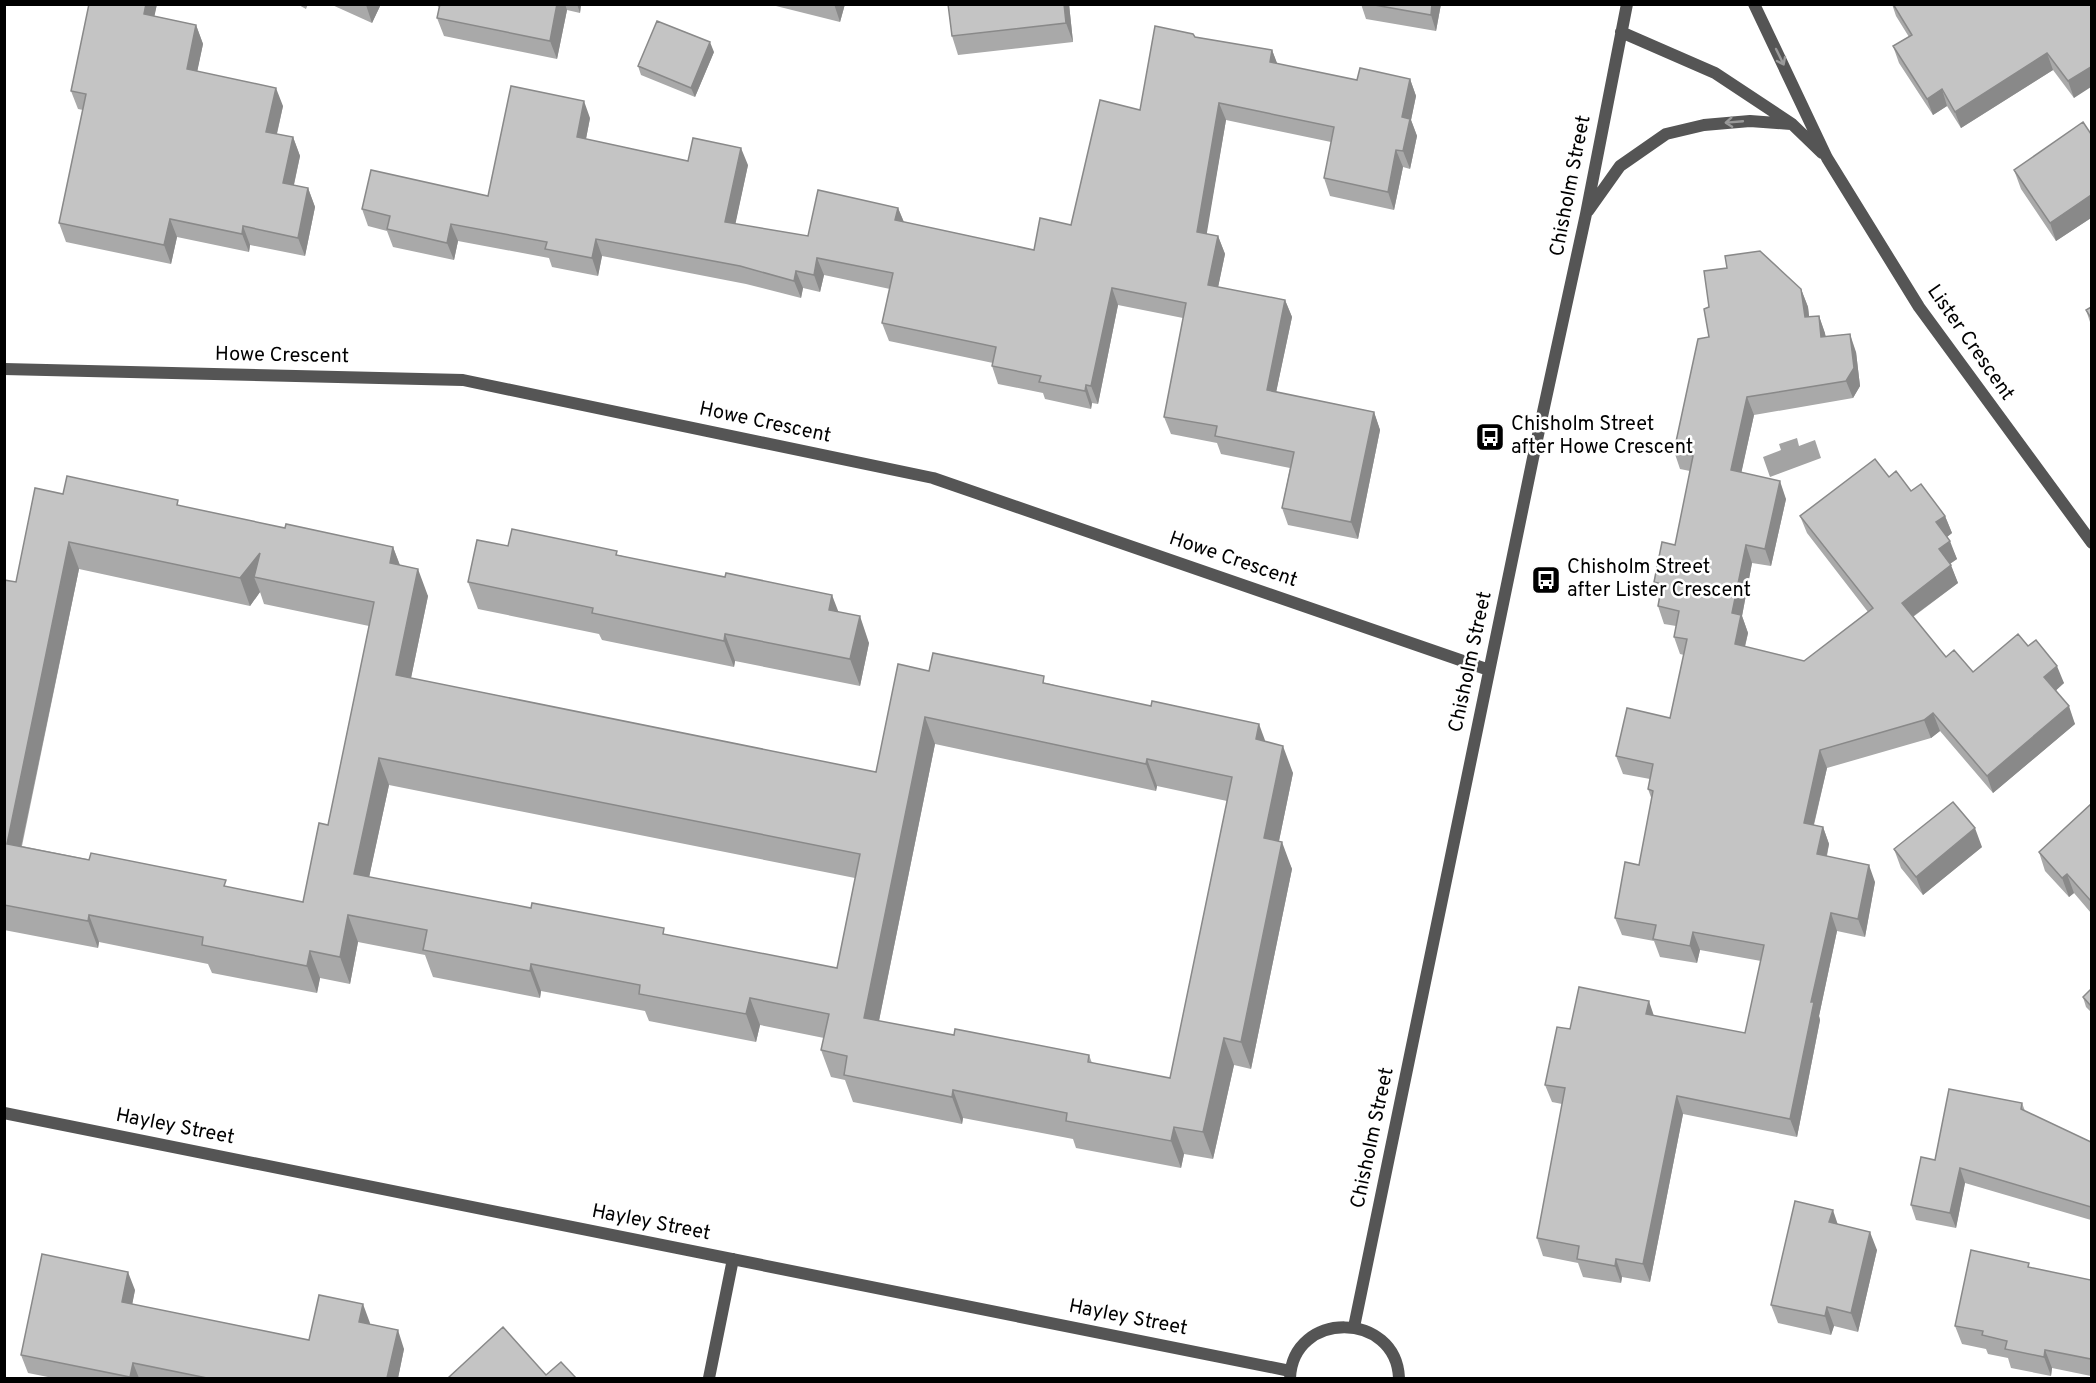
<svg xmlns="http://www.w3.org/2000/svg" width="2096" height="1383" font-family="Overpass,sans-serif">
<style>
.water{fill:#a3a3a3}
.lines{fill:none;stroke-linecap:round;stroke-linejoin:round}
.street{stroke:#555;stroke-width:12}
.wall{fill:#a9a9a9;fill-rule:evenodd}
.shaded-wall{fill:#898989}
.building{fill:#c4c4c4;stroke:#898989;stroke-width:1.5;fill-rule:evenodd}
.oneway{stroke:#999}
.labels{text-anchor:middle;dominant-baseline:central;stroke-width:5;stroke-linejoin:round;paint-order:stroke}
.street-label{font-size:20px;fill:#000;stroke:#fff}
.poi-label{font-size:20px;fill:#000;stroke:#fff;text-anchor:start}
</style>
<rect width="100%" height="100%" fill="#fff"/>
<path class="water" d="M 1797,438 L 1799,446 L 1815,440 L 1821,458 L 1770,477 L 1763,457 L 1781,450 L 1779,444 Z"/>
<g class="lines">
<path class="street" d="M 1754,4 L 1827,158 L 1919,307 L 2092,543
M 1621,32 L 1715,73 L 1792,124 L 1822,153
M 1588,211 L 1620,166 L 1666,134 L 1704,125 L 1750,121 L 1791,124
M 4,369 L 463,380 L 933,478 L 1489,670
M 4,1113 L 1290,1371
M 1354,1327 L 1533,458 L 1586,214 L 1627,4
M 709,1378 L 733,1259
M 1290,1378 C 1293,1310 1396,1311 1399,1378"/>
</g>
<path class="wall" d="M 89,4 L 157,4 L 154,16 L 196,25 L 203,44 L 197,71 L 283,106 L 277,134 L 293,137 L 300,156 L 294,185 L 308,188 L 315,207 L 305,256 L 250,245 L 249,252 L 177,237 L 171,264 L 66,242 L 59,223 L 83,110 L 78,109 L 71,91 Z
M 297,4 L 308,4 L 306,9 Z
M 330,4 L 381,4 L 372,23 Z
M 434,4 L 581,4 L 580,13 L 567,10 L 557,59 L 444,36 L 437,18 L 439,7 Z
M 768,4 L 845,4 L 840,22 Z
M 1069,4 L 1073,42 L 958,55 L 952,36 Z
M 1361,4 L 1441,4 L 1436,31 L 1366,19 Z
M 1892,4 L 2091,4 L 2074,98 L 2053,70 L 1961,128 L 1947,106 L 1933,115 L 1899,63 L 1893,46 L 1909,37 L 1896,16 Z
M 1195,37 L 1272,50 L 1277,64 L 1357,80 L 1410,79 L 1416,96 L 1411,120 L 1417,136 L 1410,169 L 1403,167 L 1394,210 L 1330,196 L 1324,178 L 1331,142 L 1226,120 L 1206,234 L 1218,236 L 1225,254 L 1218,287 L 1285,300 L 1292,317 L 1276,392 L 1374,412 L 1380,430 L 1358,539 L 1288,525 L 1282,508 L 1290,468 L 1221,454 L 1217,443 L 1171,434 L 1164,417 L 1183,318 L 1118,305 L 1098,404 L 1092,403 L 1091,409 L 1045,399 L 1043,393 L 998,384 L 992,366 L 993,363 L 889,341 L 882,323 L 890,289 L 824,275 L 820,292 L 803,288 L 801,298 L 746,284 L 602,256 L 598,276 L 552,267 L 549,258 L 458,241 L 454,260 L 393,247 L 387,231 L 368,226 L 362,209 L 488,196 L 590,118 L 586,139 L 688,161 L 748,165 L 735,224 L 808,236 L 898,208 L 904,222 L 1034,250 L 1071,225 L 1140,110 Z
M 714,52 L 695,97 L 641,75 L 638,66 Z
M 2091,134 L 2091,218 L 2056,241 L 2021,189 L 2014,170 Z
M 1801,289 L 1808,307 L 1809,316 L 1819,316 L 1826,337 L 1856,352 L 1860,386 L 1853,398 L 1754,415 L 1741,473 L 1786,499 L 1771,566 L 1752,563 L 1742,616 L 1748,633 L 1745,647 L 1804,661 L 1868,612 L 1807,533 L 1800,516 L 1889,477 L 1911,491 L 1945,516 L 1952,533 L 1947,537 L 1957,559 L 1950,564 L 1958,583 L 1913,617 L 1946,657 L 1973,672 L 2028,646 L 2064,683 L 2056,690 L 2075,724 L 1993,793 L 1940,731 L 1931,738 L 1827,768 L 1814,825 L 1823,827 L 1829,844 L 1827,856 L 1875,882 L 1865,937 L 1837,931 L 1819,1016 L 1820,1020 L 1797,1137 L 1683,1114 L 1650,1282 L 1622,1277 L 1621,1283 L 1583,1277 L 1578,1263 L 1543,1256 L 1537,1238 L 1562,1104 L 1552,1102 L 1545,1085 L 1570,1029 L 1654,1016 L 1745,1033 L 1761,961 L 1700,950 L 1697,963 L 1660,957 L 1654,941 L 1622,935 L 1615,918 L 1639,865 L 1652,800 L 1648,789 L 1650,779 L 1623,774 L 1616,756 L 1670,718 L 1684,655 L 1680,654 L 1674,637 L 1676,626 L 1664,624 L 1658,606 L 1660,597 L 1654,582 L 1675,545 L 1690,471 L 1680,469 L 1674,451 L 1709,337 Z
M 2091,307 L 2091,325 L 2086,310 Z
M 63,494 L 181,506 L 285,528 L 393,547 L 400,565 L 428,596 L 411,678 L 876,772 L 929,671 L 1047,683 L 1266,742 L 1293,773 L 1279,841 L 1292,869 L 1251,1069 L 1234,1065 L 1213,1159 L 1184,1154 L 1181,1168 L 1076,1148 L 1073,1139 L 963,1118 L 962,1124 L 853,1102 L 845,1080 L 831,1077 L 821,1050 L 824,1038 L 760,1025 L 756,1042 L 649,1021 L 645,1011 L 541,991 L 540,998 L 433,977 L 425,955 L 358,942 L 350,984 L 320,978 L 317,993 L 212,973 L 208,964 L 99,942 L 98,948 L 4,930 L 4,580 L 16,582 ZM 79,569 L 250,606 L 260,592 L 264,604 L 369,626 L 328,825 L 303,902 L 22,846 ZM 935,744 L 1156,791 L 1157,786 L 1227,801 L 1170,1078 L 1092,1063 L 1089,1055 L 954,1035 L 879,1021 ZM 389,785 L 855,878 L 837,968 L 369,877 Z
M 508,546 L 619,555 L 838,612 L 869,643 L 860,686 L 735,661 L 734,667 L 602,640 L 599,634 L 478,609 L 468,582 Z
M 2091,804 L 2091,913 L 2074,893 L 2069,897 L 2045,871 L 2039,852 Z
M 1982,847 L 1923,895 L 1901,868 L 1894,849 Z
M 2091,989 L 2091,1012 L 2086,1007 L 2083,997 Z
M 2022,1103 L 2025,1111 L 2091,1142 L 2091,1220 L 1965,1183 L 1956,1228 L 1916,1220 L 1911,1205 L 1935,1160 Z
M 1838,1224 L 1877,1250 L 1858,1332 L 1834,1326 L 1831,1335 L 1778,1323 L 1771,1305 Z
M 2031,1268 L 2091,1280 L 2091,1376 L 2052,1368 L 2051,1376 L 2011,1368 L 2008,1358 L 1988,1354 L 1986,1349 L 1962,1344 L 1955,1326 Z
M 135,1290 L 132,1304 L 309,1340 L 370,1323 L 370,1324 L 404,1349 L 398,1378 L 53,1378 L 28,1373 L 21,1355 Z"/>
<path class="shaded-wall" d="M 146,4 L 157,4 L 151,33 L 144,14 Z
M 366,4 L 381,4 L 372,23 L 366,5 Z
M 557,4 L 565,4 L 567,10 L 557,59 L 550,41 Z
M 577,4 L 581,4 L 580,13 Z
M 834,4 L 845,4 L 840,22 Z
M 1064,4 L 1069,4 L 1073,42 L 1066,23 Z
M 1432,4 L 1441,4 L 1436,31 L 1431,15 Z
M 196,25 L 203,44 L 194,87 L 187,69 Z
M 710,42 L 714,52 L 695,97 L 691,88 Z
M 1272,50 L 1279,68 L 1270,62 Z
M 2047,53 L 2053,70 L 1961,128 L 1955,112 Z
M 2091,67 L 2091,87 L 2074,98 L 2068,81 Z
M 1410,79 L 1416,96 L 1411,120 L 1417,136 L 1410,169 L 1403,151 L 1402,117 Z
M 276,88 L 283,106 L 273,150 L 266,132 Z
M 1942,89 L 1947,106 L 1933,115 L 1927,99 Z
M 584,101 L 590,118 L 583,154 L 577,137 Z
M 1219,103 L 1226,120 L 1204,250 L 1197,232 Z
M 293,137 L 300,156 L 290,202 L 283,183 Z
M 741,148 L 748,165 L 732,240 L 725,222 Z
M 1396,150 L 1403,167 L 1394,210 L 1388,192 Z
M 308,188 L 315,207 L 305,256 L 298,238 Z
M 2091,195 L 2091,218 L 2056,241 L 2050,223 Z
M 898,208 L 905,225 L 895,220 Z
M 170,219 L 177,237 L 171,264 L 164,245 Z
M 451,224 L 458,241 L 454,260 L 447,243 Z
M 243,226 L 250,245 L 249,252 L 242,234 Z
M 1218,236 L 1225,254 L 1215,302 L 1208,285 Z
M 596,239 L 602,256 L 598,276 L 592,258 Z
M 817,258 L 824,275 L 820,292 L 814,275 Z
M 796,271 L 803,288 L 801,298 L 794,281 Z
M 1112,288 L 1118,305 L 1098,404 L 1091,386 Z
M 1801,289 L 1808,307 L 1811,334 L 1805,317 Z
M 1285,300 L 1292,317 L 1273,407 L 1267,390 Z
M 1819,316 L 1825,333 L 1828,355 L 1821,337 Z
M 1850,334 L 1856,352 L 1860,386 L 1853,398 L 1846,381 Z
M 1086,385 L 1092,403 L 1091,409 L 1085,391 Z
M 1747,397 L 1754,415 L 1738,488 L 1731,470 Z
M 1374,412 L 1380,430 L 1358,539 L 1351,522 Z
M 1780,481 L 1786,499 L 1771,566 L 1765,549 Z
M 1945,516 L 1952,533 L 1943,540 L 1936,522 Z
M 1950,541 L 1957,559 L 1945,567 L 1939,549 Z
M 69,542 L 79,569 L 16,871 L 7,844 Z
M 1746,545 L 1752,563 L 1742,616 L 1748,633 L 1741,662 L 1735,644 L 1732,613 Z
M 393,547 L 403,574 L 390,563 Z
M 260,553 L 254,577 L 260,592 L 250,606 L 240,578 Z
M 1951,565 L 1958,583 L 1908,620 L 1902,603 Z
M 418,569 L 428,596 L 406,702 L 396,675 Z
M 832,595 L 842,621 L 829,610 Z
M 860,616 L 869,643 L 860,686 L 850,659 Z
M 725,634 L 735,661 L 734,667 L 724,641 Z
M 2057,666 L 2064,683 L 2051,695 L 2044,677 Z
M 2069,706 L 2075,724 L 1993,793 L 1987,776 Z
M 1933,713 L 1940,731 L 1931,738 L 1924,720 Z
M 925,717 L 935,744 L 874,1045 L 864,1018 Z
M 1259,724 L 1269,751 L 1256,739 Z
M 1283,746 L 1293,773 L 1274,865 L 1264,838 Z
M 1820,750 L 1827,768 L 1810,840 L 1804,823 Z
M 379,758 L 389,785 L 364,901 L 354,874 Z
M 1147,759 L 1157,786 L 1156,791 L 1146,764 Z
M 1823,827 L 1829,844 L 1823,872 L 1817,854 Z
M 1975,828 L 1982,847 L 1923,895 L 1916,877 Z
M 1282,842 L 1292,869 L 1251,1069 L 1241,1042 Z
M 1869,865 L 1875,882 L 1865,937 L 1858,919 Z
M 2067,874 L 2074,893 L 2069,897 L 2062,878 Z
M 1831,913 L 1837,931 L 1819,1016 L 1820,1020 L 1797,1137 L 1790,1119 L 1811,1002 Z
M 89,915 L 99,942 L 98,948 L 88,921 Z
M 348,915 L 358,942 L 350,984 L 340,957 Z
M 1693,932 L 1700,950 L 1697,963 L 1690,946 Z
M 310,951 L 320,978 L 317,993 L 307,966 Z
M 531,964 L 541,991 L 540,998 L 530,971 Z
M 750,998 L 760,1025 L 756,1042 L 746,1014 Z
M 1649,1001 L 1655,1019 L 1646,1014 Z
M 1224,1038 L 1234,1065 L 1213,1159 L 1203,1132 Z
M 953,1090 L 963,1118 L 962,1124 L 952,1097 Z
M 1677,1096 L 1683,1114 L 1650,1282 L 1643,1264 Z
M 1174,1127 L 1184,1154 L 1181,1168 L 1171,1141 Z
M 1960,1168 L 1965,1183 L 1956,1228 L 1950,1213 Z
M 1833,1210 L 1839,1228 L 1829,1222 Z
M 1870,1232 L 1877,1250 L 1858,1332 L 1851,1313 Z
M 1616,1259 L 1622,1277 L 1621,1283 L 1615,1266 Z
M 128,1272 L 135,1290 L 129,1321 L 122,1302 Z
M 363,1304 L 370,1323 L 366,1341 L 359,1322 Z
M 1827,1307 L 1834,1326 L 1831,1335 L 1825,1316 Z
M 398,1330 L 404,1349 L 398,1378 L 387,1378 Z
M 2045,1350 L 2052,1368 L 2051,1376 L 2044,1357 Z
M 133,1363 L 139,1378 L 130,1378 L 130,1377 Z"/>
<path class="building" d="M 89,4 L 146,4 L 144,14 L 196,25 L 187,69 L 276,88 L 266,132 L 293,137 L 283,183 L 308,188 L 298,238 L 243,226 L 242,234 L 170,219 L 164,245 L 59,223 L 86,94 L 71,91 Z
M 440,4 L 557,4 L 550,41 L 437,18 Z
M 948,4 L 1064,4 L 1066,23 L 952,36 Z
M 1369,4 L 1432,4 L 1431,15 Z
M 1893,4 L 2091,4 L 2091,67 L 2068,81 L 2047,53 L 1955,112 L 1942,89 L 1927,99 L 1893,46 L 1912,35 Z
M 657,21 L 710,42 L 691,88 L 638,66 Z
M 1155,26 L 1193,34 L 1195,37 L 1272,50 L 1270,62 L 1357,80 L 1360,68 L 1410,79 L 1402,117 L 1410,119 L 1403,151 L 1396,150 L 1388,192 L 1324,178 L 1334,127 L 1219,103 L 1197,232 L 1218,236 L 1208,285 L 1285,300 L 1267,390 L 1374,412 L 1351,522 L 1282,508 L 1294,452 L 1215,436 L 1217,426 L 1164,417 L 1186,303 L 1112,288 L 1091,386 L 1086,385 L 1085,391 L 1039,382 L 1041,376 L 992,366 L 996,347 L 882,323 L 893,273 L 817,258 L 814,275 L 796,271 L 794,281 L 740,266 L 596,239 L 592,258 L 545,249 L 547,242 L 451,224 L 447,243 L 387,229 L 390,216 L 362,209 L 371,170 L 488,196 L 511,86 L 584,101 L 577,137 L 688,161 L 693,138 L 741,148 L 725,222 L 808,236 L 818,190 L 898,208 L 895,220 L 1034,250 L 1040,218 L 1071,225 L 1100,100 L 1140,110 Z
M 2083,122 L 2091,134 L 2091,195 L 2050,223 L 2014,170 Z
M 1760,251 L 1801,289 L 1805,317 L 1819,316 L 1821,337 L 1850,334 L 1854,368 L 1846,381 L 1747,397 L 1731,470 L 1780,481 L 1765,549 L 1746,545 L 1732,613 L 1741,615 L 1735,644 L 1804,661 L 1873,608 L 1800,516 L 1875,459 L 1889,477 L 1896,471 L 1911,491 L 1921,484 L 1945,516 L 1936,522 L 1950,541 L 1939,549 L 1951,565 L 1902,603 L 1946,657 L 1954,650 L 1973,672 L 2018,634 L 2028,646 L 2036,640 L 2057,666 L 2044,677 L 2069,706 L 1987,776 L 1933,713 L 1924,720 L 1820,750 L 1804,823 L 1823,827 L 1817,854 L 1869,865 L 1858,919 L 1831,913 L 1811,1002 L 1814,1002 L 1790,1119 L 1677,1096 L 1643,1264 L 1616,1259 L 1615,1266 L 1577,1259 L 1579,1246 L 1537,1238 L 1565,1088 L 1545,1085 L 1557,1027 L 1570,1029 L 1579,987 L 1649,1001 L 1646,1014 L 1745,1033 L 1764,945 L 1693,932 L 1690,946 L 1653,939 L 1656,925 L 1615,918 L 1625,862 L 1639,865 L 1653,791 L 1648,789 L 1653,764 L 1616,756 L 1627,708 L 1670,718 L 1687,639 L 1674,637 L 1679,611 L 1658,606 L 1662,584 L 1654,582 L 1662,542 L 1675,545 L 1693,456 L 1674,451 L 1698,339 L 1709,337 L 1704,309 L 1709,307 L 1704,271 L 1727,268 L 1725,256 Z
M 2091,307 L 2091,318 L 2086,310 Z
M 67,476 L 178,500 L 177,505 L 285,528 L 286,524 L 393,547 L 390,563 L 418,569 L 396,675 L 876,772 L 898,664 L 929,671 L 933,653 L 1044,676 L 1043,683 L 1151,706 L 1152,701 L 1259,724 L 1256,739 L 1283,746 L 1264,838 L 1282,842 L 1241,1042 L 1224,1038 L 1203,1132 L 1174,1127 L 1171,1141 L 1066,1121 L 1067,1113 L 953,1090 L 952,1097 L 844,1075 L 847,1056 L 821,1050 L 829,1014 L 750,998 L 746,1014 L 639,994 L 640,985 L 531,964 L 530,971 L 423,950 L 427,930 L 348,915 L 340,957 L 310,951 L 307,966 L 202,945 L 203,937 L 89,915 L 88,921 L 4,905 L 4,580 L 16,582 L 35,488 L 63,494 ZM 69,542 L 240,578 L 260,553 L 254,577 L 374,602 L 328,825 L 319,823 L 303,902 L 224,886 L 226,880 L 91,853 L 89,860 L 7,844 ZM 925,717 L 1146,764 L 1147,759 L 1232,777 L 1170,1078 L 1088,1062 L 1089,1055 L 955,1029 L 954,1035 L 864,1018 ZM 379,758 L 860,854 L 837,968 L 663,934 L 664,928 L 532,903 L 531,908 L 354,874 Z
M 512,529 L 617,551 L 616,555 L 725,577 L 726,573 L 832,595 L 829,610 L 860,616 L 850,659 L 725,634 L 724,641 L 592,613 L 593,608 L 468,582 L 477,540 L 508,546 Z
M 1953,802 L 1975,828 L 1916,877 L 1894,849 Z
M 2091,804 L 2091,899 L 2090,900 L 2067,874 L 2062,878 L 2039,852 Z
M 2091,989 L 2091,1006 L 2083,997 Z
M 1949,1089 L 2022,1103 L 2021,1109 L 2091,1142 L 2091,1207 L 1960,1168 L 1950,1213 L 1911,1205 L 1921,1157 L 1935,1160 Z
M 1795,1201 L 1833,1210 L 1829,1222 L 1870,1232 L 1851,1313 L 1827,1307 L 1825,1316 L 1771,1305 Z
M 1971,1250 L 2029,1263 L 2028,1267 L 2091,1280 L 2091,1359 L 2045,1350 L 2044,1357 L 2005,1349 L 2007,1341 L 1982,1335 L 1983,1331 L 1955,1326 Z
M 42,1254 L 128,1272 L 122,1302 L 309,1340 L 319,1295 L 363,1304 L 359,1322 L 398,1330 L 387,1378 L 207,1378 L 133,1363 L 130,1377 L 21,1355 Z
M 503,1327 L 546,1375 L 561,1362 L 576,1378 L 448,1378 Z"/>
<defs><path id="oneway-shaft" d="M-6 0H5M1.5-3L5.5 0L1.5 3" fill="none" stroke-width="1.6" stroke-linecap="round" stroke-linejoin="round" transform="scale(1.5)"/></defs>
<g class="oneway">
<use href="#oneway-shaft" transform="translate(1780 57) rotate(64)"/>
<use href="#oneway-shaft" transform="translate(1734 122) rotate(175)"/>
</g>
<defs>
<g id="bus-square" transform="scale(1.5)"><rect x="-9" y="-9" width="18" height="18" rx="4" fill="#000" stroke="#fff"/><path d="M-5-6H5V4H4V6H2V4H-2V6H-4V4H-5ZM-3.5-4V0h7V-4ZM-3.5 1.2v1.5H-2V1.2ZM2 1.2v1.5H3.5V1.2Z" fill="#fff"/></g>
</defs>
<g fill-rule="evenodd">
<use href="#bus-square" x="1490" y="437"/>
<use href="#bus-square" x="1546" y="580"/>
</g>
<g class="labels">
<g class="street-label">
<text transform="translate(1571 186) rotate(-79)">Chisholm Street</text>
<text transform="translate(1970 343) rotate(55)">Lister Crescent</text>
<text transform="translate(282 356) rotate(1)">Howe Crescent</text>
<text transform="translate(765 423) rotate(12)">Howe Crescent</text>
<text transform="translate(1233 560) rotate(19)">Howe Crescent</text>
<text transform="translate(1471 662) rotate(-78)">Chisholm Street</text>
<text transform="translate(175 1127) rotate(11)">Hayley Street</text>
<text transform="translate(1373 1138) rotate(-78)">Chisholm Street</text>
<text transform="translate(651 1223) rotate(11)">Hayley Street</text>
<text transform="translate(1128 1318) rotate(11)">Hayley Street</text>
</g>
<g class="poi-label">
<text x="1511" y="425">Chisholm Street<tspan x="1511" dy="23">after Howe Crescent</tspan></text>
<text x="1567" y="568">Chisholm Street<tspan x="1567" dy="23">after Lister Crescent</tspan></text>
</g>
</g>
<rect width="2096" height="1383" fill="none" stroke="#000000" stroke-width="12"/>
</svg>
